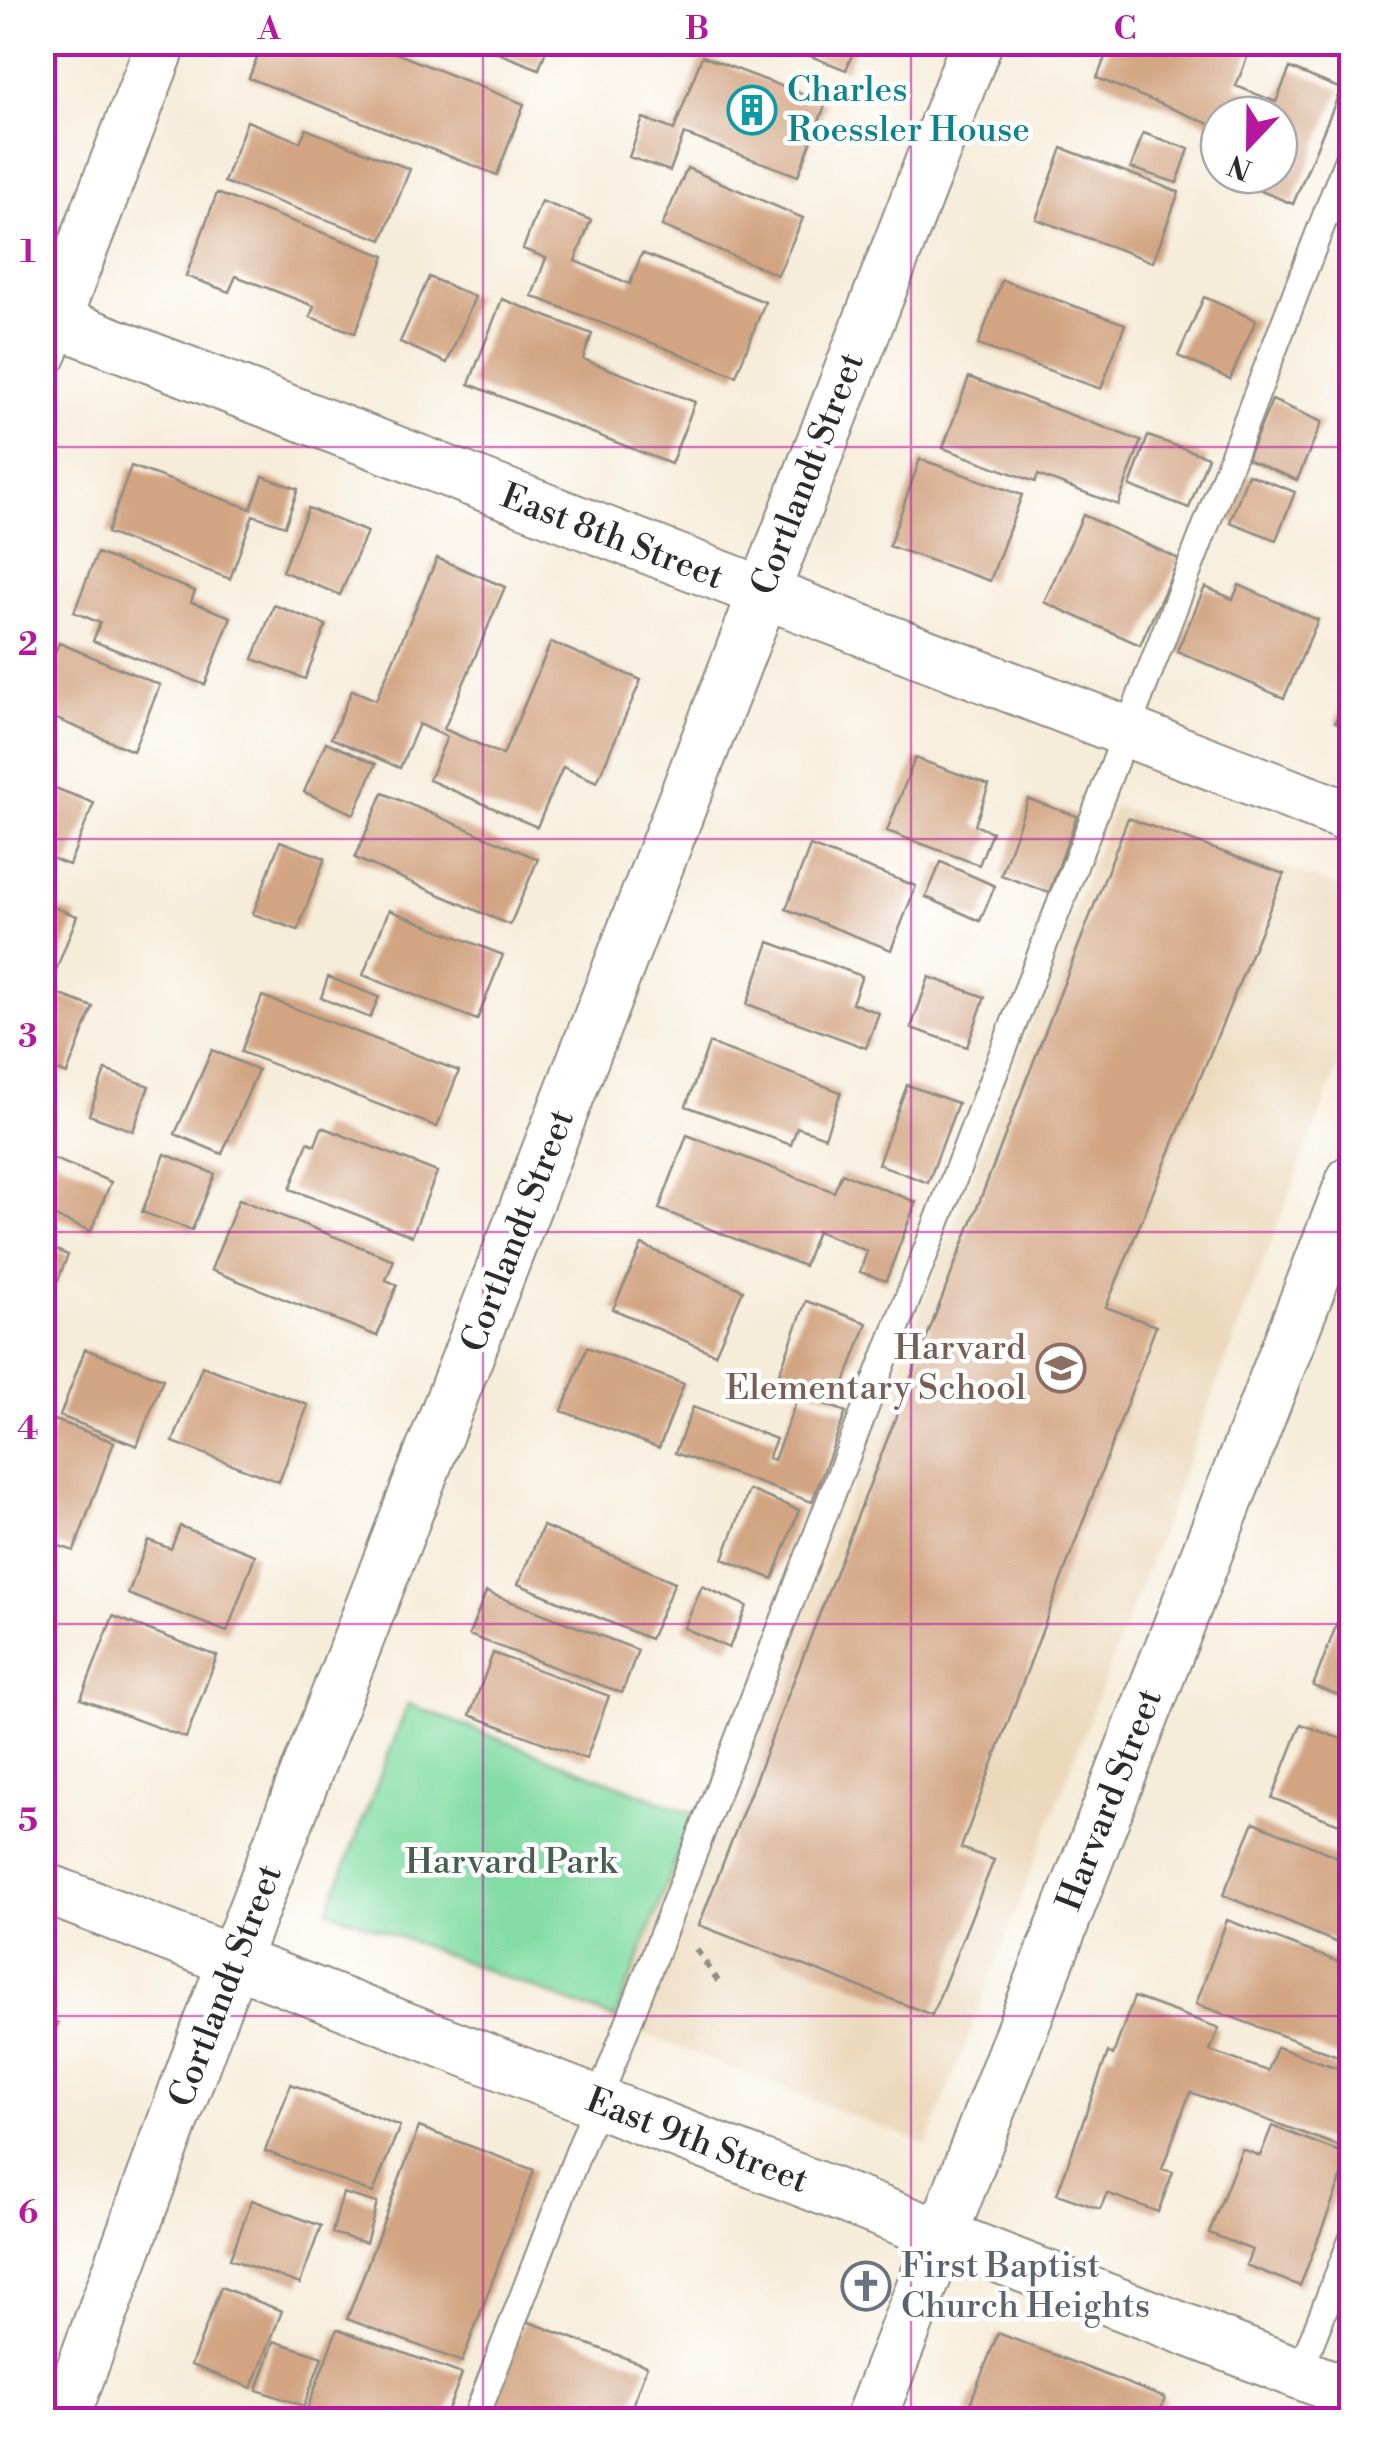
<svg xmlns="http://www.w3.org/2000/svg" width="1394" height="2463" font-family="'Libre Bodoni',serif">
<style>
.built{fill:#ebd8ba}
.green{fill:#82dca3;stroke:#568467;stroke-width:2.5}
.building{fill:#d2a482}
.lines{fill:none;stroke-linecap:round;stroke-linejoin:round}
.lane-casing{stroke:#908c82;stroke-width:29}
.street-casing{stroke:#908c82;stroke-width:54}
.path{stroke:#908c82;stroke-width:6;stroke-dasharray:8 8;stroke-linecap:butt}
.lane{stroke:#fff;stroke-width:25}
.street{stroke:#fff;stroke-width:50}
.grid{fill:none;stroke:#b5179e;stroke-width:2.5;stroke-opacity:0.55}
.labels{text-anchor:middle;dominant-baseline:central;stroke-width:9;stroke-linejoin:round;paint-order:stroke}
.culture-label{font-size:35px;fill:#0d838f;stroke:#fff;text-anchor:start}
.street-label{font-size:35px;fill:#2b2b2b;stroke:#fff}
.education-label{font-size:35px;fill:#785e54;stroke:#fff;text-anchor:end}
.park-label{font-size:35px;fill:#45604f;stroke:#fff}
.worship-label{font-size:35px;fill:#5b616d;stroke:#fff;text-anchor:start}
.neatline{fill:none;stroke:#b5179e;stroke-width:4}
.grid-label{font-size:32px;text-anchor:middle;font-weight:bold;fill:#b5179e}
</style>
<rect width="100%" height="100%" fill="#fff"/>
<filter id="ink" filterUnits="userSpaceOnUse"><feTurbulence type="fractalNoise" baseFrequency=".01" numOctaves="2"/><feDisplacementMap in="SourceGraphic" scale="20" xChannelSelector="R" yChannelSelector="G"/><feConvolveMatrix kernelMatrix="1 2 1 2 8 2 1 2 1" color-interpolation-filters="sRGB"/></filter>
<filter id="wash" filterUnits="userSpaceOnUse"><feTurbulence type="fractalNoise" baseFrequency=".0048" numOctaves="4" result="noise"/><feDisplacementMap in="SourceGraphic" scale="40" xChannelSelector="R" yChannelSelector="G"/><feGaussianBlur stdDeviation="2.25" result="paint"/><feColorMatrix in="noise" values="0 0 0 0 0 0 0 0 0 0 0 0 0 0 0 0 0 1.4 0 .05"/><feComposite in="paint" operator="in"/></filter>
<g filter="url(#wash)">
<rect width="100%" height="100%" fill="#f6ecda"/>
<path class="built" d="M 1114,806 L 1351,892 L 1351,1033 L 927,2145 L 328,1910 L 408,1704 L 724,1823 Z"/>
<path class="green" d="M 408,1704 L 694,1814 L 615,2019 L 328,1910 Z"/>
<g id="blocks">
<path class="building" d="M 263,42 L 368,42 L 524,104 L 497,175 L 249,78 Z
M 470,42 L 549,42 L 539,69 Z
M 774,42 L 857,42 L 846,70 Z
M 1111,42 L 1253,42 L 1236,86 L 1276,102 L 1290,68 L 1341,89 L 1293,204 L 1239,182 L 1242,175 L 1279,175 L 1279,115 L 1219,115 L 1219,128 L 1097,78 Z
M 702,56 L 826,103 L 798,176 L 684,134 L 670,171 L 629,157 L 643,118 L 674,130 Z
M 247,121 L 300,142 L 306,129 L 410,169 L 382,240 L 224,182 Z
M 1143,133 L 1189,149 L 1177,183 L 1131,168 Z
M 1062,148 L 1179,192 L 1153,262 L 1036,219 Z
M 687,168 L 803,218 L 778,275 L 662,226 Z
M 217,193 L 385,256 L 355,333 L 310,317 L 314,306 L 236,276 L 229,292 L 186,276 Z
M 541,201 L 591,220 L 575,261 L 630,284 L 642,253 L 765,302 L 736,376 L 532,296 L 546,258 L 523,249 Z
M 429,277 L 475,297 L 447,363 L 400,342 Z
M 1002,280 L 1125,324 L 1101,389 L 978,345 Z
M 1204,297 L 1256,320 L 1230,379 L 1178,356 Z
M 502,299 L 592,334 L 583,359 L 695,402 L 671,464 L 469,384 Z
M 969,377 L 1141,441 L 1118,505 L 1038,475 L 1035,482 L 943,448 Z
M 1272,400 L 1322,422 L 1297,480 L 1247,459 Z
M 1148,436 L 1208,457 L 1189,508 L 1130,486 Z
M 920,459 L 1022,495 L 990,581 L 889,546 Z
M 131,466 L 251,509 L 263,476 L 298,489 L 285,526 L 253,515 L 230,579 L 107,533 Z
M 1248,474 L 1295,492 L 1276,540 L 1230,522 Z
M 308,508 L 367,532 L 340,595 L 282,571 Z
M 1083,515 L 1179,559 L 1140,645 L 1044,602 Z
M 97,553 L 195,591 L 191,602 L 231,617 L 205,685 L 93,641 L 100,623 L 74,612 Z
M 437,558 L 505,587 L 444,729 L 503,755 L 551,642 L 641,680 L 597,782 L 563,767 L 537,827 L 429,780 L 447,737 L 419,724 L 400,768 L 331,738 L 352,690 L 376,700 Z
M 1352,573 L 1352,606 L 1340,601 Z
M 1239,585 L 1318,620 L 1284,698 L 1177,651 L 1205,587 L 1233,599 Z
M 274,605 L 326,625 L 305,679 L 253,659 Z
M 59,643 L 160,685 L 133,751 L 42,713 L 42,683 Z
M 1352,680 L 1352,728 L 1335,722 Z
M 326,742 L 376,764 L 354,814 L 304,792 Z
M 915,758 L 989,785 L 975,825 L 992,832 L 979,865 L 887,831 Z
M 42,783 L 94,803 L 69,865 L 42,855 Z
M 383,793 L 538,859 L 510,925 L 355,858 Z
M 1028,799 L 1077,816 L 1049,893 L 1001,875 Z
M 1128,818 L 1284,874 L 1106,1307 L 1156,1326 L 961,1848 L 994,1860 L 932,2015 L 699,1925 Z
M 280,841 L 325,858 L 298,930 L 253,914 Z
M 810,846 L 916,886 L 891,950 L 786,909 Z
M 941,862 L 995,886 L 980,921 L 926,897 Z
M 42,903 L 77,916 L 55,973 L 42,968 Z
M 389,910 L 503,955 L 477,1020 L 363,975 Z
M 769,942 L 862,976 L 852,1003 L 879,1013 L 866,1048 L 747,1004 Z
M 328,977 L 379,997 L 370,1018 L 321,998 Z
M 929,977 L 985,997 L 967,1047 L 911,1028 Z
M 42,988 L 93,1007 L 67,1074 L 42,1065 Z
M 262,996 L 459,1071 L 437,1127 L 241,1052 Z
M 709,1043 L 841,1092 L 825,1137 L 797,1127 L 791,1145 L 686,1106 Z
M 212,1050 L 258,1070 L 222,1154 L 175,1134 Z
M 105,1070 L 149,1086 L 133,1131 L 89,1115 Z
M 907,1085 L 958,1103 L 928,1183 L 878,1164 Z
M 322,1127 L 437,1172 L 412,1236 L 290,1189 L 308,1142 L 315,1145 Z
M 687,1135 L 834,1192 L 842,1173 L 916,1202 L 886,1281 L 860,1272 L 867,1251 L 817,1231 L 804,1266 L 659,1209 Z
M 42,1154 L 111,1182 L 91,1231 L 42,1212 Z
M 165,1154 L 215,1174 L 192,1230 L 142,1212 Z
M 239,1199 L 394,1260 L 386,1280 L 397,1285 L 377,1336 L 211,1270 Z
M 42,1244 L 68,1255 L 43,1317 L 42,1317 Z
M 642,1245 L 743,1290 L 715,1354 L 613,1309 Z
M 806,1301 L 867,1323 L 839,1399 L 778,1377 Z
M 587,1347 L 684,1384 L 659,1448 L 562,1411 Z
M 85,1349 L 163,1379 L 137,1446 L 60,1416 Z
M 202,1366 L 308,1405 L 279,1482 L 173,1442 Z
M 799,1394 L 846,1412 L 812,1502 L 675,1453 L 693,1407 L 776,1439 L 768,1458 L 774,1460 Z
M 55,1420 L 114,1442 L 74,1551 L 42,1540 L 42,1454 Z
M 749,1490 L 799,1510 L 773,1579 L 723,1559 Z
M 180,1526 L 255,1555 L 227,1632 L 128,1594 L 148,1540 L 171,1549 Z
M 543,1526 L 675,1582 L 650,1639 L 518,1584 Z
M 702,1586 L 747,1606 L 729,1648 L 684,1628 Z
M 486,1592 L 638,1650 L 622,1693 L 469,1635 Z
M 113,1616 L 217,1656 L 186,1738 L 81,1699 Z
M 1339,1618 L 1352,1623 L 1352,1700 L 1313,1686 Z
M 493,1653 L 609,1696 L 586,1759 L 470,1715 Z
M 1301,1724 L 1352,1743 L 1352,1829 L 1272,1798 Z
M 1254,1822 L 1352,1863 L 1352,1949 L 1223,1895 Z
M 1227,1920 L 1352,1967 L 1352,2036 L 1343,2058 L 1196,2004 Z
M 1134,1997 L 1219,2028 L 1210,2051 L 1268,2071 L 1277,2047 L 1352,2073 L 1350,2150 L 1190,2092 L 1162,2169 L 1173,2172 L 1158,2212 L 1107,2193 L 1100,2209 L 1057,2194 L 1108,2052 L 1113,2055 Z
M 42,2017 L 58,2023 L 43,2063 L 42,2063 Z
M 291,2084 L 400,2126 L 373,2193 L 265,2151 Z
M 1272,2126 L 1350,2156 L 1300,2286 L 1246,2265 L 1252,2250 L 1209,2233 L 1242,2149 L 1260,2156 Z
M 419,2127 L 534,2170 L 462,2362 L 347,2319 Z
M 343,2193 L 377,2203 L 366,2243 L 332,2233 Z
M 252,2200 L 321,2226 L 300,2284 L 230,2259 Z
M 221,2287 L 282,2311 L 252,2388 L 191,2365 Z
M 524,2320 L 647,2366 L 627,2420 L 487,2420 Z
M 337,2329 L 462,2374 L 444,2420 L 303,2420 Z
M 998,2333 L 1165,2398 L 1157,2420 L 982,2420 L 966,2414 Z
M 274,2341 L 322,2357 L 304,2406 L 257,2390 Z"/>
</g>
</g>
<g filter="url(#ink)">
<use href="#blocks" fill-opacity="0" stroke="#908c82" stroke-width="2.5"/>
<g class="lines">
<g class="lane-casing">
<path id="lane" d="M 1299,2373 L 1352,2239
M 475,2420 L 1352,147"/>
</g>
<g class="street-casing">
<path id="street" d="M 42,316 L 1352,818
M 42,353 L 162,42
M 42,1887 L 1352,2394
M 63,2420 L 208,2027 L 977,42
M 870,2420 L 1352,1180"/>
</g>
<path class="path" d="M 696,1949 L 718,1981"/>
<use href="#lane" class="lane"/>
<use href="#street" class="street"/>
</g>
</g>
<path class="grid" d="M 483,42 L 483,2420M 911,42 L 911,2420M 42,447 L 1352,447M 42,839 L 1352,839M 42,1232 L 1352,1232M 42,1624 L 1352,1624M 42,2016 L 1352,2016"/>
<defs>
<g id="building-ring" transform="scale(2.5)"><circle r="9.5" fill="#fff" stroke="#0f9aa8" stroke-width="1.5"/><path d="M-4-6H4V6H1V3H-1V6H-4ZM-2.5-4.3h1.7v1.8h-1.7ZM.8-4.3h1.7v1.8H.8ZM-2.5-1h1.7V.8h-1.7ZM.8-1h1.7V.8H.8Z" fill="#0f9aa8"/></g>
<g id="school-ring" transform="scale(2.5)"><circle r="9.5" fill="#fff" stroke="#8d6e63" stroke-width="1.5"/><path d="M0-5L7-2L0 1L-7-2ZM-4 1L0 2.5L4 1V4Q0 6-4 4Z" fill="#8d6e63"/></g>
<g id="church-ring" transform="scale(2.5)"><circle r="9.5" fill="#fff" stroke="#6b7280" stroke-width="1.5"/><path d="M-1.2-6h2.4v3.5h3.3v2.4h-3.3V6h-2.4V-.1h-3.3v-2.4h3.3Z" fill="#6b7280"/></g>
</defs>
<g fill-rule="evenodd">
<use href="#building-ring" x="752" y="110"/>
<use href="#school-ring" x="1061" y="1368"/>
<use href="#church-ring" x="866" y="2286"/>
</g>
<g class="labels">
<g class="culture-label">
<text x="787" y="90">Charles<tspan x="787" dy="40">Roessler House</tspan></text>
</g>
<g class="street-label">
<text transform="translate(808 474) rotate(-69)">Cortlandt Street</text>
<text transform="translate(612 537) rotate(21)">East 8th Street</text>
<text transform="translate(518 1231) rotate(-69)">Cortlandt Street</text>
<text transform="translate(1110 1800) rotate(-69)">Harvard Street</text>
<text transform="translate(226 1986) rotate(-69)">Cortlandt Street</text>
<text transform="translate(697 2141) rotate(21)">East 9th Street</text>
</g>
<g class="education-label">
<text x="1026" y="1348">Harvard<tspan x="1026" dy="40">Elementary School</tspan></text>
</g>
<g class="park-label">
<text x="511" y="1862">Harvard Park</text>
</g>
<g class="worship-label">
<text x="901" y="2266">First Baptist<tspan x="901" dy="40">Church Heights</tspan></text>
</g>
</g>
<rect width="1394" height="2463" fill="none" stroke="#fff" stroke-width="110"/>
<g transform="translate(1249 145) rotate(202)"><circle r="48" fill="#ffffff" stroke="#aaaaaa" stroke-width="2.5"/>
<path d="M0-8L18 38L0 25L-18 38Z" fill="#b5179e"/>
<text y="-15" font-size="28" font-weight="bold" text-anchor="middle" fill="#2b2b2b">N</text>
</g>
<rect x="55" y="55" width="1284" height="2353" class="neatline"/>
<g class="grid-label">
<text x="269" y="39">A</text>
<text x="697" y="39">B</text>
<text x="1125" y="39">C</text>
<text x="28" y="262">1</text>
<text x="28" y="655">2</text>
<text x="28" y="1047">3</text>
<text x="28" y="1439">4</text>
<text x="28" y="1831">5</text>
<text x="28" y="2223">6</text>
</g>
</svg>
